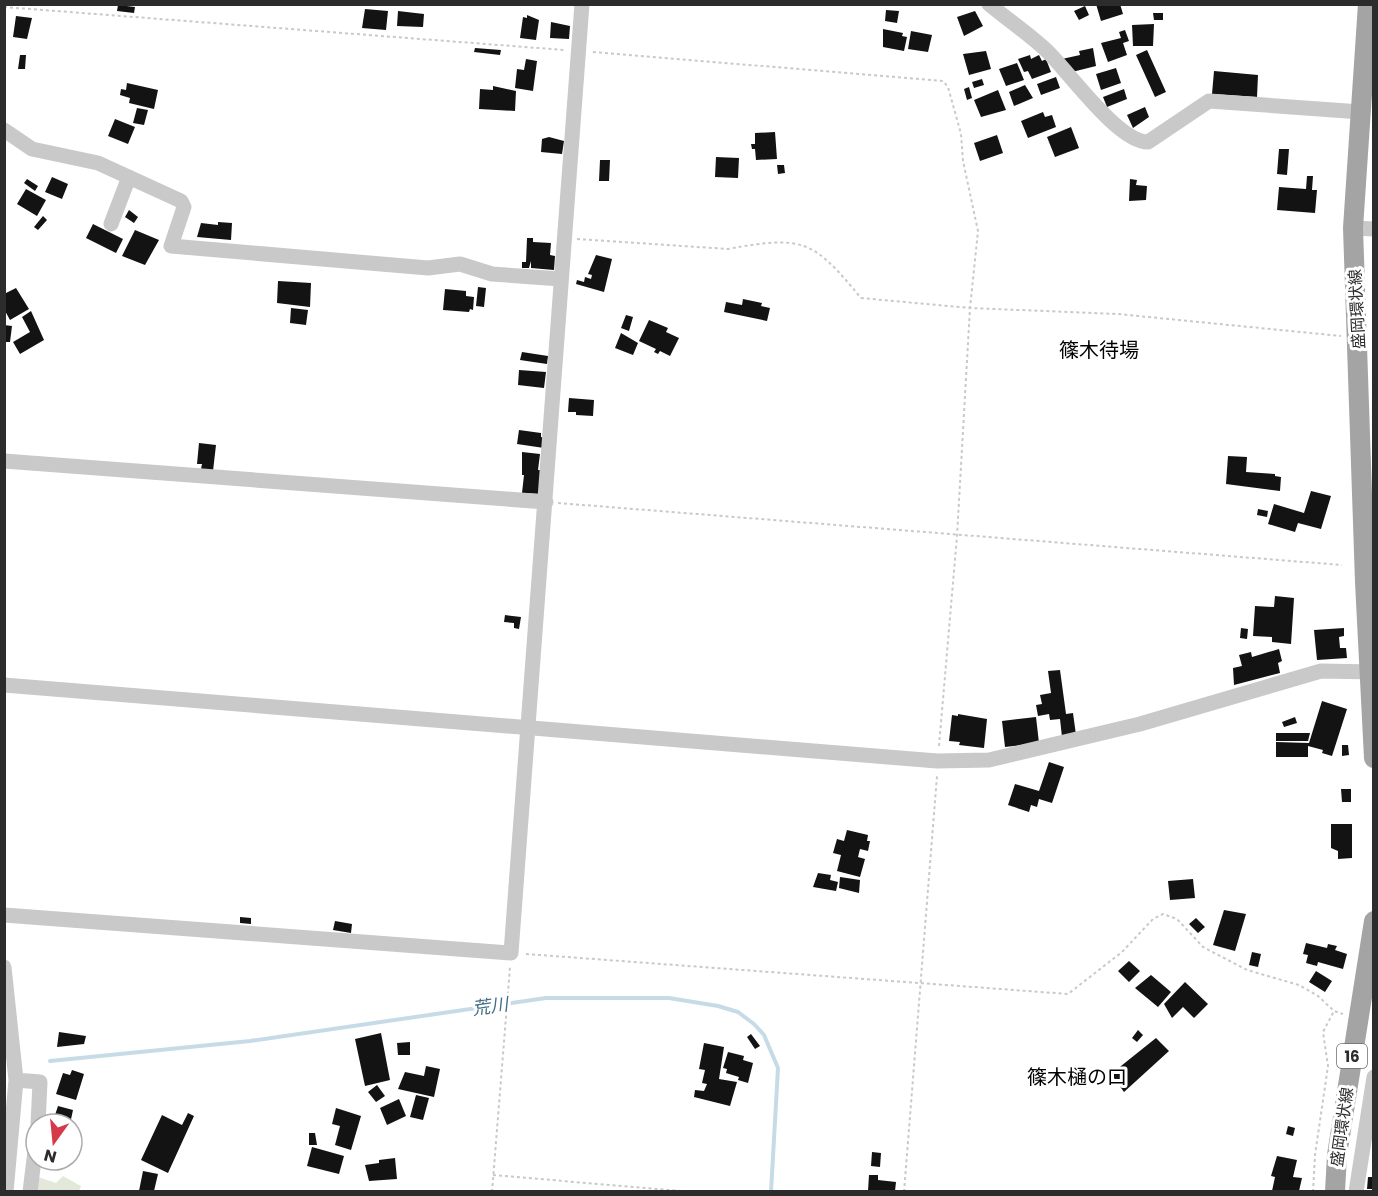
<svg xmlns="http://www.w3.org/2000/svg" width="1378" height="1196" font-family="Poppins,'Noto Sans JP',sans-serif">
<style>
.green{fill:#e2e8da}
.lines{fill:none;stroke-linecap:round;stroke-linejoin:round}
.stream{stroke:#c7dbe7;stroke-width:4}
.building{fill:#131313}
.path{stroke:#c9c9c9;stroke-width:2;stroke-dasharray:3 3;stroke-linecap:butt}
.minor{stroke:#c9c9c9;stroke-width:15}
.major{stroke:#a4a4a4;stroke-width:20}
.labels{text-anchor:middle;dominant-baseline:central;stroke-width:6;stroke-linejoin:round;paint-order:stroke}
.shield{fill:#fff;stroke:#6b6b6b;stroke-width:1.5}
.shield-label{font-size:15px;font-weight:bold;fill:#2c2c2c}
.street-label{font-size:16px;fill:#2c2c2c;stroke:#fff}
.water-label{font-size:18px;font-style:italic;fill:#416d86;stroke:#fff}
.quarter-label{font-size:20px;fill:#000;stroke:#fff}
</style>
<rect width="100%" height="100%" fill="#fff"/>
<path class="green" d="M 63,1176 L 81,1186 L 79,1191 L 36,1192 L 38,1177 L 56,1183 Z"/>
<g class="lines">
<path class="stream" d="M 50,1061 L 250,1041 L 546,998 L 669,998 L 718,1006 L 738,1012 L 754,1024 L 764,1035 L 778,1068 L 771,1192"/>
</g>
<path class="building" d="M 1096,4 L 1120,4 L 1123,14 L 1101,21 Z
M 118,5 L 135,7 L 134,13 L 117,11 Z
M 1085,6 L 1089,15 L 1079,20 L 1074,11 Z
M 365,9 L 388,11 L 386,30 L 362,28 Z
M 886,10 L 899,11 L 897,23 L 885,21 Z
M 398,11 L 424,14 L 423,27 L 397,26 Z
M 975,11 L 983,26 L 964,36 L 957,17 Z
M 1153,13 L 1163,13 L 1163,20 L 1154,20 Z
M 527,15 L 539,20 L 536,40 L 520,38 L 523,17 L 527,18 Z
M 16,16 L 32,18 L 27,39 L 13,37 Z
M 551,22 L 570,26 L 569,39 L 550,38 Z
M 1154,24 L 1153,46 L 1133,46 L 1132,25 Z
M 883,29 L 903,33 L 902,36 L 907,37 L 904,51 L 883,47 Z
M 1125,30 L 1129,41 L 1123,43 L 1127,55 L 1108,62 L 1101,43 L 1121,38 L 1119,32 Z
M 911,31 L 932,35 L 928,52 L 908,49 Z
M 475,48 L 501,50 L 500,55 L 474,52 Z
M 1093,48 L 1096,66 L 1072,72 L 1062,59 L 1080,55 L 1079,51 Z
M 1147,50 L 1166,92 L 1155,97 L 1136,55 Z
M 986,51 L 991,69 L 969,75 L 963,54 Z
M 20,55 L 26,55 L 25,69 L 18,69 Z
M 1030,55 L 1031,59 L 1039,55 L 1042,61 L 1046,59 L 1051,72 L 1032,79 L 1028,71 L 1024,72 L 1018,59 Z
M 526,59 L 537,61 L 533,91 L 515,88 L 517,69 L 524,70 Z
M 1017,63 L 1024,80 L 1006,86 L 999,69 Z
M 1116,68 L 1121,83 L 1101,90 L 1096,74 Z
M 1214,71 L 1258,75 L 1257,97 L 1212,94 Z
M 1056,77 L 1060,88 L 1041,95 L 1037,84 Z
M 982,79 L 984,85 L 974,88 L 972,82 Z
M 127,83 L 158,90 L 154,109 L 129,103 L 130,98 L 120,95 L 121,89 L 126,90 Z
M 1025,85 L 1033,98 L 1014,106 L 1009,92 Z
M 493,86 L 516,91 L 515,111 L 479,109 L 480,89 L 493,90 Z
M 969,87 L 972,98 L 967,100 L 964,89 Z
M 1124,89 L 1127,99 L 1107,107 L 1103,97 Z
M 998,90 L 1006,110 L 981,117 L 974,100 Z
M 1145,107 L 1149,117 L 1133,128 L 1127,115 Z
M 137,108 L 148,110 L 144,125 L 133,123 Z
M 1043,112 L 1045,117 L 1052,115 L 1056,127 L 1028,138 L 1021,121 Z
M 115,119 L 135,127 L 128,144 L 108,136 Z
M 1071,127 L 1079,148 L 1055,157 L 1047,137 Z
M 775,132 L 777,159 L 756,160 L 755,149 L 752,149 L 751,144 L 755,144 L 755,133 Z
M 997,135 L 1003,153 L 980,161 L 974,143 Z
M 549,137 L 564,141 L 562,154 L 541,152 L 542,139 Z
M 1279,149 L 1289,149 L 1287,175 L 1277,174 Z
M 716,157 L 739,158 L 738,178 L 715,177 Z
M 600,160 L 610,160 L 609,181 L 599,181 Z
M 777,165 L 784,165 L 785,173 L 778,174 Z
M 1307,176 L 1313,176 L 1312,190 L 1317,190 L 1315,213 L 1277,210 L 1279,187 L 1306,189 Z
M 52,177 L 68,184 L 62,199 L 45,192 Z
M 27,179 L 38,186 L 35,191 L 24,183 Z
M 1130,179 L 1137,180 L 1136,185 L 1147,186 L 1146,200 L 1129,201 Z
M 26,189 L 46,200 L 37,216 L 17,204 Z
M 129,210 L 138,217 L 134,223 L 125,217 Z
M 43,216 L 47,220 L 38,230 L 34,227 Z
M 218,222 L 232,223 L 231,240 L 197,237 L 201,223 L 218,225 Z
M 93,224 L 123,239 L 116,253 L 86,238 Z
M 135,230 L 159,240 L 145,265 L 122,256 Z
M 527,238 L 533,238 L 533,242 L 551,243 L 550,255 L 555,256 L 554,270 L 531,268 L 531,261 L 529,268 L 522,268 L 522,262 L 526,262 Z
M 596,255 L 612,259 L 604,292 L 576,284 L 577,280 L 584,282 L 585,277 L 591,279 L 592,275 L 588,274 Z
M 278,281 L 311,283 L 310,307 L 277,303 Z
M 478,287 L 486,288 L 484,307 L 476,306 Z
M 16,288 L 29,309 L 10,320 L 4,309 L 4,294 Z
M 445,289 L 466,291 L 466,296 L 474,297 L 473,310 L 470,309 L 469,312 L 443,310 Z
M 743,299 L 762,303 L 761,306 L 770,308 L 767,321 L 724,312 L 726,302 L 742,305 Z
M 291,308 L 308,310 L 306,325 L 290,323 Z
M 31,311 L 44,340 L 20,354 L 13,342 L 30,332 L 22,317 Z
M 626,315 L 633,317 L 629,331 L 621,328 Z
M 649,320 L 668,328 L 666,332 L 679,338 L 670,356 L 660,351 L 658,354 L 654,352 L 656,349 L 639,341 Z
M 4,325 L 12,326 L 10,342 L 4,342 Z
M 621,333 L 638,343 L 633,355 L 615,348 Z
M 522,352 L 548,356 L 547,364 L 520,360 Z
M 519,370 L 546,372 L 544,388 L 518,385 Z
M 569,398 L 594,400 L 593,416 L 576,415 L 576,412 L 568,412 Z
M 519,430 L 541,433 L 541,437 L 545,438 L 544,448 L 517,444 Z
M 199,443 L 216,445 L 213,471 L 201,469 L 202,464 L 197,464 Z
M 522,452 L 540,454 L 538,470 L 543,470 L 541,494 L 522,493 L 524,475 L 522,475 Z
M 1228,456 L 1247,457 L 1246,472 L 1275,474 L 1275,476 L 1281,477 L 1280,491 L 1226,484 Z
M 1311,491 L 1331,496 L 1321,529 L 1298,523 L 1295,532 L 1268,524 L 1274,504 L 1304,513 Z
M 1258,509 L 1268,511 L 1267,517 L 1257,515 Z
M 1275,596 L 1294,598 L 1291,644 L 1272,642 L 1272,637 L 1253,636 L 1255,606 L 1274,607 Z
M 505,615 L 521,617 L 519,629 L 514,628 L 514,623 L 504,622 Z
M 1241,628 L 1248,629 L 1247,639 L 1240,638 Z
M 1344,628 L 1344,636 L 1339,637 L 1340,648 L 1346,648 L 1347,658 L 1317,660 L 1314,630 Z
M 1279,649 L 1282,661 L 1278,663 L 1280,673 L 1234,685 L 1233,668 L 1242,666 L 1239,655 L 1251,652 L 1252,657 Z
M 1060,670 L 1066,714 L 1073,713 L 1076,735 L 1062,737 L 1060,719 L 1050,720 L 1049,714 L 1038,716 L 1036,705 L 1042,704 L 1040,695 L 1051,693 L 1048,671 Z
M 1322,701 L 1347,709 L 1332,756 L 1322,753 L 1323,750 L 1308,746 L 1308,757 L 1276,757 L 1276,742 L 1309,743 Z
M 958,714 L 987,719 L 984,748 L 959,745 L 960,742 L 949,741 L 952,715 L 958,716 Z
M 1036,717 L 1039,743 L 1005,747 L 1002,721 Z
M 1295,717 L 1297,723 L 1284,727 L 1282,722 Z
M 1276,733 L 1310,733 L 1308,741 L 1276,741 Z
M 1342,745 L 1348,745 L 1349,755 L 1342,756 Z
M 1049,762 L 1064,767 L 1052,803 L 1039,799 L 1037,807 L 1031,805 L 1029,812 L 1008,805 L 1015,784 L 1039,791 Z
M 1341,789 L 1351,789 L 1351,802 L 1342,802 Z
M 1331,824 L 1352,824 L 1352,858 L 1338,859 L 1338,851 L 1331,848 Z
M 847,830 L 868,835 L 867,841 L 870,841 L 868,851 L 860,849 L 858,857 L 865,859 L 860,877 L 837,871 L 841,855 L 833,853 L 837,839 L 844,841 Z
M 818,873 L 831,875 L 830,880 L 838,882 L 836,891 L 813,887 Z
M 840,877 L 860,880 L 859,893 L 839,888 Z
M 1193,879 L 1195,898 L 1170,900 L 1168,881 Z
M 1224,910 L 1246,914 L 1235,951 L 1213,945 Z
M 240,917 L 251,918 L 251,924 L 240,923 Z
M 1196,918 L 1205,927 L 1198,933 L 1189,924 Z
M 335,921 L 352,924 L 351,933 L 333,930 Z
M 1306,943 L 1327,948 L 1328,944 L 1337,946 L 1335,950 L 1347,954 L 1343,969 L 1318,962 L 1317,966 L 1306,963 L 1308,955 L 1303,954 Z
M 1252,952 L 1261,954 L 1258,967 L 1249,965 Z
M 1129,961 L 1140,971 L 1129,982 L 1118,971 Z
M 1316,971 L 1332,981 L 1325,992 L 1309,982 Z
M 1151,975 L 1171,992 L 1158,1007 L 1135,988 Z
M 1185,982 L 1208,1004 L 1194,1018 L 1183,1007 L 1172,1018 L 1164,1004 Z
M 1138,1030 L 1143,1035 L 1137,1042 L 1132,1038 Z
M 59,1032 L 86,1036 L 84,1044 L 57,1047 Z
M 381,1033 L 390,1080 L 365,1086 L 355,1039 Z
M 751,1034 L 760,1046 L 755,1049 L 747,1037 Z
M 1156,1038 L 1169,1051 L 1124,1092 L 1111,1074 Z
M 410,1042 L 410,1055 L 398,1055 L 397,1043 Z
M 704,1043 L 724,1047 L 719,1079 L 737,1082 L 730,1106 L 694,1097 L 695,1090 L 704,1091 L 707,1084 L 702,1083 L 705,1070 L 699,1069 Z
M 728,1052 L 744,1056 L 743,1060 L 753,1063 L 748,1083 L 738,1080 L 739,1077 L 726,1073 L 727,1069 L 723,1068 Z
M 426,1066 L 440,1069 L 434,1097 L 398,1089 L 405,1072 L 424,1076 Z
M 72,1070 L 84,1074 L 76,1100 L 56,1094 L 63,1073 L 70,1075 Z
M 377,1085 L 385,1096 L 376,1102 L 368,1092 Z
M 416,1095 L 429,1098 L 423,1120 L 410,1117 Z
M 399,1099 L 406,1116 L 387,1125 L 380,1108 Z
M 58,1106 L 73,1110 L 70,1124 L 52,1124 Z
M 336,1108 L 361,1116 L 351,1150 L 335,1145 L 340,1126 L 332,1124 Z
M 188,1113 L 194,1116 L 168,1173 L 141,1160 L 162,1115 L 182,1125 Z
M 1288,1126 L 1295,1128 L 1293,1136 L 1286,1134 Z
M 309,1133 L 315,1133 L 317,1145 L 309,1145 Z
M 312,1147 L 344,1156 L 339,1174 L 307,1166 Z
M 872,1152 L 881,1153 L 880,1167 L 871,1166 Z
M 1277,1156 L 1297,1160 L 1293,1177 L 1302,1178 L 1299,1191 L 1272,1191 L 1275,1177 L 1271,1176 Z
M 395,1158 L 397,1179 L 369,1181 L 365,1165 L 379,1163 L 379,1160 Z
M 143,1171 L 158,1174 L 154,1191 L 139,1191 Z
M 869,1175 L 878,1175 L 878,1180 L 896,1182 L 895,1191 L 868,1191 Z
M 1368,1177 L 1374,1177 L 1374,1189 L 1367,1189 Z"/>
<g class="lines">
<path class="path" d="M 4,7 L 564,50
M 593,52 L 943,81 L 948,87 L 961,134 L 963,161 L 978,231 L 970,308 L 957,536 L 939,746
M 577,239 L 728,249 C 804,235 813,240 861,298 L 970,308 L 1118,314 L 1341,336
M 558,503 L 1342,565
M 526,954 L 1068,994 L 1122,952 L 1153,919 L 1163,914 L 1177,919 L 1203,947 L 1247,970 L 1299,985 L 1318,996 L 1334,1011 L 1343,1014
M 493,1175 L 692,1192
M 492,1192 L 510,967
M 904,1192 L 937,776
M 1313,1192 L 1315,1155 L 1328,1066 L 1323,1032 L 1334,1011"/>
<path class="minor" d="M 989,4 C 1008,20 1029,34 1047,51 C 1069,72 1118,142 1148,142 L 1209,101 L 1361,112
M 4,130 L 32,149 L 98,163 L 181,201 L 184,207 L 171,246 L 428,268 L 460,264 L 492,274 L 561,279
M 111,224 L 129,177
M 1353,228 L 1374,229
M 4,461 L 546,502
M 4,685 L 937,761 L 989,760 L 1140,724 L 1321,671 L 1374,672
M 4,915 L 511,953 L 582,4
M 4,967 L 16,1080 L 6,1192
M 16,1080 L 40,1082 L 38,1124
M 30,1192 L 36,1143
M 1356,1192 L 1374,1077"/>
<path class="major" d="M 1368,4 L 1353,228 L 1365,582 L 1374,758
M 1335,1192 L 1337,1155 L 1374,921"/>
</g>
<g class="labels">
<rect class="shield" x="1337" y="1044" width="30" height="24" rx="4.5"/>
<g class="shield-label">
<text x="1352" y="1056">16</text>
</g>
<g class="street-label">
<text transform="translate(1357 309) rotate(-93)">盛岡環状線</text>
<text transform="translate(1342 1127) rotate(-82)">盛岡環状線</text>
</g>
<g class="water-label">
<text transform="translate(490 1006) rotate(-8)">荒川</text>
</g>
<g class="quarter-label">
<text x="1099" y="350">篠木待場</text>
<text x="1077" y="1077">篠木樋の口</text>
</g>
</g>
<rect width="1378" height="1196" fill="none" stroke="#2c2c2c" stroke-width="12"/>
<g transform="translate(54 1142) rotate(195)"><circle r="28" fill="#ffffff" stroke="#ababab" stroke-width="1.5"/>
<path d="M0-4.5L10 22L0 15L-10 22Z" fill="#d63a49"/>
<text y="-9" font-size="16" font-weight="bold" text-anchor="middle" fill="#2c2c2c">N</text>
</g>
</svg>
